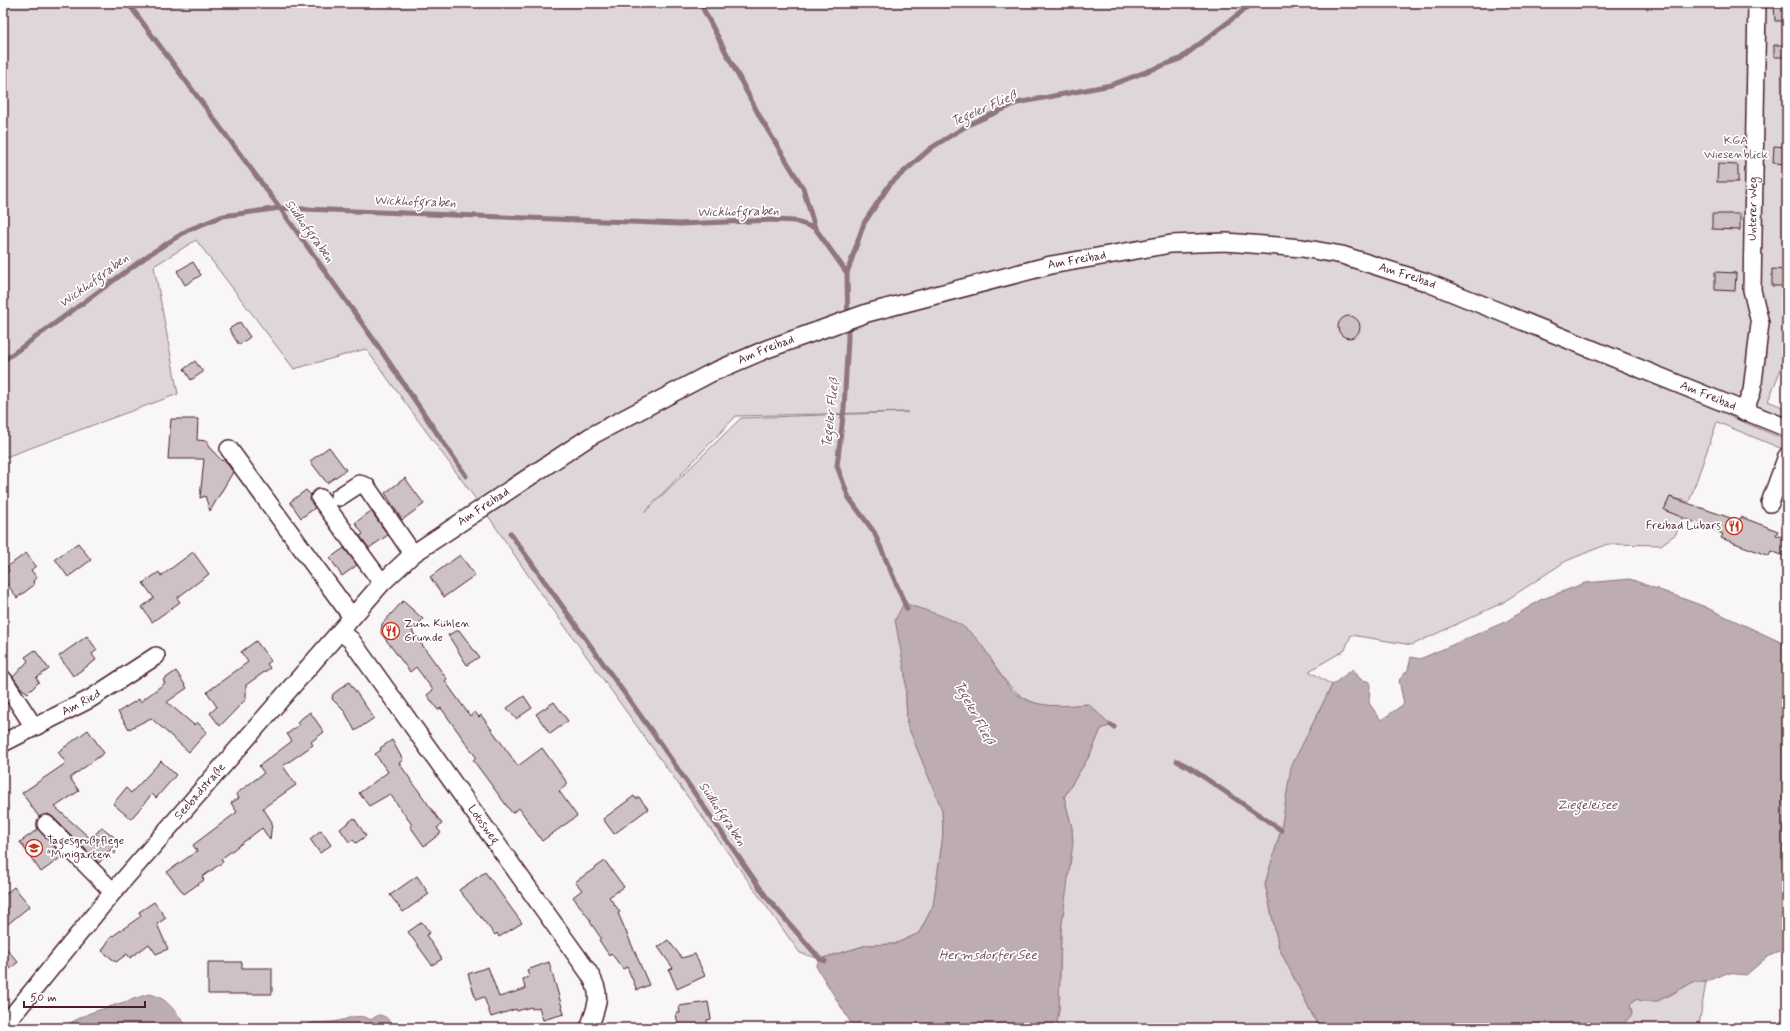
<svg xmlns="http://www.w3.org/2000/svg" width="1790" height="1031" font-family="Mynerve,sans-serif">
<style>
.green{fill:#ded6d9;stroke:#947a82;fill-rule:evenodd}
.water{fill:#bdadb0;stroke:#8f747b}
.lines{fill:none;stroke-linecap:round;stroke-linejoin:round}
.stream{stroke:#8f747b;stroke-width:5}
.building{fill:#cdc1c4;stroke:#4a1f2b}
.minor-casing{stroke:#4a1f2b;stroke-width:20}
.minor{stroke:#fff;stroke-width:17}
.labels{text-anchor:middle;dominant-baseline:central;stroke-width:3.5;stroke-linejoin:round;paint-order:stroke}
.park-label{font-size:12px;fill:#6f4d56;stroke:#fff}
.street-label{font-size:12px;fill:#4a1f2b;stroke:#fff}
.poi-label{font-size:12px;fill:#4a1f2b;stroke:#fff;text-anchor:start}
.water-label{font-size:13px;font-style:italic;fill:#72515a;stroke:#fff}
</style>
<rect width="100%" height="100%" fill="#f8f6f7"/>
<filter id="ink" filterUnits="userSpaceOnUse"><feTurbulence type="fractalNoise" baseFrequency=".025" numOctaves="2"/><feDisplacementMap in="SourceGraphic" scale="8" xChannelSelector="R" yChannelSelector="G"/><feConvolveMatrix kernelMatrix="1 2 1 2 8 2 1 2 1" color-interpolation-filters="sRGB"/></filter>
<g filter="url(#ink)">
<path class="green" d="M 3,3 L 1787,3 L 1787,354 L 1768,401 L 1787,409 L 1787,418 L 1751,404 L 1729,416 L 1786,440 L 1785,450 L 1717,422 L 1689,502 L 1670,497 L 1664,510 L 1683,517 L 1676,534 L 1661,545 L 1608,544 L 1566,561 L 1502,603 L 1412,645 L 1351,635 L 1345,650 L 1309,671 L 1332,685 L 1292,767 L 1281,830 L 1265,884 L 1279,948 L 1319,1028 L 1056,1028 L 1059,1009 L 1061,931 L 1072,828 L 1064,797 L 1091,753 L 1101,729 L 1111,725 L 1088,704 C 1076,705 1063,707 1051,706 C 1013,705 994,664 974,637 L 905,673 L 907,724 L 942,808 L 943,835 L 933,906 L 919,933 L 895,944 L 867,945 L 820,959 L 800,953 L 528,575 L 491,520 L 366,349 L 294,369 L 196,240 L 154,266 L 178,394 L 3,458 ZM 908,412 L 741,418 L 644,513 L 736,416 Z
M 1693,982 L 1706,982 L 1699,1025 L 1692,1028 L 1620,1028 L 1632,1014 L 1630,1004 L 1636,999 C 1659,1006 1673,993 1693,982 Z"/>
<path class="water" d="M 1630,579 L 1703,606 L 1787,645 L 1787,947 L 1766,958 L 1746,975 L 1727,973 L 1706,982 L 1693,982 L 1658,1001 L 1643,1001 L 1636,999 L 1630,1004 L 1632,1014 L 1620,1028 L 1319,1028 L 1279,948 L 1265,884 L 1281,830 L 1291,767 L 1332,685 L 1353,669 L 1360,679 L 1370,682 L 1369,703 L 1381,720 L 1404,704 L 1399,680 L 1408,670 L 1411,657 L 1420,659 L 1507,621 L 1540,600 L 1585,583 Z
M 904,603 C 928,612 957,617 975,637 C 989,652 997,672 1010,688 C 1030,710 1062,706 1088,704 L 1111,725 L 1101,729 L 1091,753 L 1064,797 L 1072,828 L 1073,843 L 1061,931 L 1059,1009 L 1056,1028 L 854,1028 L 816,966 L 820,959 L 867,945 L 895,944 L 919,933 L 933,906 L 943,835 L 942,810 L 907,724 L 905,673 L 895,620 Z
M 149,994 C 171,998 174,1015 190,1028 L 60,1028 L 90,1013 Z
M 378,1015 C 386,1016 390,1019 392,1028 L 297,1028 C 310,1021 317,1023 331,1022 C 344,1022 357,1011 371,1020 Z"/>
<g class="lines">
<path class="stream" d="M 128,3 L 280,208 L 376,343 L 466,476
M 700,3 L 761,119 L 803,188 L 815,228
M 3,361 L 150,254 L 188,230 L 223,216 L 280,208 L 680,224 L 775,220 L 794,221 L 815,228 L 847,273
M 510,533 L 655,736 L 767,898 L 820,959 L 825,961
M 907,609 L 874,532 L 849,498 L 837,466 L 844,408 L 848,338 L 847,273 L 864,223 L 890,184 L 931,148 L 968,125 L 1017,103 L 1111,85 L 1180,59 L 1253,3
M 1111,725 L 1114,727
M 1177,761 L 1189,767 L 1281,830"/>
</g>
<path class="building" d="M 1787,4 L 1787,21 L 1775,21 L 1774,5 Z
M 1774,45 L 1787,45 L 1787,57 L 1774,57 Z
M 1774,146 L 1787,147 L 1787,164 L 1773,163 Z
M 1718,164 L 1738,165 L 1738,182 L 1717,182 Z
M 1712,214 L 1740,214 L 1740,230 L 1712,229 Z
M 193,262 L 201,275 L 185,285 L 177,271 Z
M 1772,269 L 1787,270 L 1787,286 L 1772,286 Z
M 1715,272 L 1736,273 L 1735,291 L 1715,290 Z
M1338 327a11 11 0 1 1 22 0a11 11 0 1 1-22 0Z
M 240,322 L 250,337 L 239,345 L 229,329 Z
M 195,361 L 203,372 L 191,380 L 184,369 Z
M 171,419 L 198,419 L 197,440 L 208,441 L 208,446 L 222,461 L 224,459 L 233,472 L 210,511 L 205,496 L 200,498 L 204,459 L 168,459 Z
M 329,447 L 346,470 L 327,483 L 310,461 Z
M 405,478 L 424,504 L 402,520 L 385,493 Z
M 306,490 L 311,495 L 310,499 L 315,508 L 301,518 L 290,502 Z
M 1670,497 L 1739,521 L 1741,517 L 1778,531 L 1776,535 L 1787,539 L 1787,557 L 1771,551 L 1769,556 L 1748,548 L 1721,538 L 1723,534 L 1664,510 Z
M 371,511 L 388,535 L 369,548 L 360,536 L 363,534 L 355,523 Z
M 78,543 L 91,560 L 68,577 L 55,559 Z
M 344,548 L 357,565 L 342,576 L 330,558 Z
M 193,552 L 209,574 L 177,598 L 180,602 L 152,622 L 142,607 L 154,598 L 143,583 L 159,572 L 161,576 Z
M 26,553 L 36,566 L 31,570 L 37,578 L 33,581 L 34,585 L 17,598 L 3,578 L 3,575 L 9,571 L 7,567 Z
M 460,555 L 475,575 L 444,597 L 430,577 Z
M 403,601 L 423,619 L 412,631 L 447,679 L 445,681 L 470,716 L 475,712 L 479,717 L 481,715 L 518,766 L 542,748 L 568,784 L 559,791 L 577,816 L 542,841 L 519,808 L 512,813 L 473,760 L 476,757 L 441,708 L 438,710 L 427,695 L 433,690 L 416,667 L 410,672 L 381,633 L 382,624 Z
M 459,630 L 479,657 L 467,665 L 448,635 Z
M 87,636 L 97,650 L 92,654 L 96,660 L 73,676 L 59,656 Z
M 256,641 L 271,661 L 267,664 L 270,668 L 246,685 L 246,699 L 220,726 L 210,713 L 217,707 L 207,692 L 248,662 L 241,652 Z
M 35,650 L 49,669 L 36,678 L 39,682 L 28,693 L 21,688 L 13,677 L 28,661 L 25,657 Z
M 176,671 L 187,688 L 167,702 L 194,725 L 197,722 L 207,732 L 189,752 L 151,718 L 129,729 L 118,712 L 139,699 L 140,702 L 165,683 L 163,680 Z
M 349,682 L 374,718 L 355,731 L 345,712 L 332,699 L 333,694 Z
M 524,696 L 532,708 L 516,719 L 507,708 Z
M 554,702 L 568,721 L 550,734 L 536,714 Z
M 310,712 L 324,732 L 311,742 L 313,745 L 283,766 L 296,785 L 263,808 L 272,822 L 270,840 L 262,828 L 221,859 L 223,862 L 202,877 L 204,880 L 184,894 L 167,872 L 197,851 L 193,845 L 237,812 L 231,803 L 239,798 L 236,794 L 264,773 L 259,766 L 292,741 L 287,734 L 299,725 L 297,722 Z
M 88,730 L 104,753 L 70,778 L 79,791 L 55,807 L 91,839 L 102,827 L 114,837 L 117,842 L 99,863 L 53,817 L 48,814 L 39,817 L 22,793 L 66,763 L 58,752 Z
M 392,740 L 403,760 L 399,763 L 442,824 L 437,828 L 441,833 L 424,846 L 410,826 L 412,825 L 390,794 L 369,806 L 359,793 L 388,772 L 375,754 L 381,750 L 380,748 Z
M 161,761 L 176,775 L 156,798 L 152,794 L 131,819 L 113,804 L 126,788 L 131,793 Z
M 634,796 L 636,799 L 639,797 L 648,809 L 614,834 L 603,819 Z
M 354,818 L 366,836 L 356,843 L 353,840 L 349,842 L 340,829 Z
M 38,829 L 63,856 L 41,872 L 20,842 Z
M 321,830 L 331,845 L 320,853 L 310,839 Z
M 605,861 L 624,887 L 609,897 L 620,912 L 618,913 L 649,985 L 637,990 L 627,967 L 623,969 L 611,953 L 609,955 L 599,940 L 601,938 L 590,922 L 591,921 L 573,897 L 582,890 L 575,882 Z
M 485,872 L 522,923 L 499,937 L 497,933 L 495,935 L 459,890 Z
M 417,876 L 429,894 L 403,912 L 390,895 Z
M 14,887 L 30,906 L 3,928 L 3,896 Z
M 154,902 L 166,918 L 157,924 L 168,949 L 156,954 L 149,944 L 130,958 L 127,954 L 116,962 L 102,951 L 110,938 L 141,916 L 139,912 Z
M 422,922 L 430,933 L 426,935 L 442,959 L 432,965 L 408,932 Z
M 668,940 L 682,958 L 695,954 L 705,976 L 677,989 L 669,970 L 673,968 L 658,947 Z
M 3,945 L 18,962 L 3,975 Z
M 208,962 L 242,962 L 242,968 L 272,968 L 272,994 L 208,994 Z
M 549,962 L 564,1014 L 543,1020 L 539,1007 L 532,1009 L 531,1007 L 517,1011 L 516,1009 L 491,1017 L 484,997 L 476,1000 L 468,974 L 488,967 L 499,997 L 525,989 L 523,979 L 529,977 L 527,970 Z
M 708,1002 L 711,1019 L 707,1020 L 708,1027 L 683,1028 L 682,1025 L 678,1025 L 676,1013 L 680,1013 L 679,1006 Z"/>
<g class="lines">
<g class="minor-casing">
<g id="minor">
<path id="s1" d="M 1744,412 L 1752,391 L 1760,323 L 1752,290 L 1757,3"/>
<path d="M 229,449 L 352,617"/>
<path d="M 339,497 L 359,484 L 366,486 L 413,554"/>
<path d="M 320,498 L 382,583"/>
<path d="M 1770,503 L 1787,456"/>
<path id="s2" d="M 341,632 L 351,640 L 589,973 C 603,995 597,1005 589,1028"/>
<path d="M 3,679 L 34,727"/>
<path id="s3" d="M 3,743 L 90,699 L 156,656"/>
<path d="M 46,824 L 113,892"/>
<path id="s4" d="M 3,1027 L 113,892 L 382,583 L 413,554 L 591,436 L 711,373 L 767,349 L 867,313 L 1051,265 L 1171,244 L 1226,242 L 1302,248 L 1342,255 L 1426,282 L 1787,428"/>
</g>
</g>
<use href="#minor" class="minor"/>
</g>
</g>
<defs>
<g id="restaurant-ring" transform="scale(0.9)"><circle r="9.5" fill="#fff" stroke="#c8321e" stroke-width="1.5"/><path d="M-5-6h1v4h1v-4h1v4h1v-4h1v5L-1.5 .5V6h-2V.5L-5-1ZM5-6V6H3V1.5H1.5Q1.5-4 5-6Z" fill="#c8321e"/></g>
<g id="school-ring" transform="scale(0.9)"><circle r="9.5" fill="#fff" stroke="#c8321e" stroke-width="1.5"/><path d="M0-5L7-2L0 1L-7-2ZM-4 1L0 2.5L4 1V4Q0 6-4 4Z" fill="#c8321e"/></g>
</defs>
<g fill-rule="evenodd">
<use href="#restaurant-ring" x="1734" y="526"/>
<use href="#restaurant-ring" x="391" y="631"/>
<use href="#school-ring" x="34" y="848"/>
</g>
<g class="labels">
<g class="park-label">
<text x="1736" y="141">KGA<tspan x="1736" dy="14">Wiesenblick</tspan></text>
</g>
<g class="street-label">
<text stroke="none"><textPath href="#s1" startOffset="206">Unterer Weg</textPath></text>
<text stroke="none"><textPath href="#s4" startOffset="1359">Am Freibad</textPath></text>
<text stroke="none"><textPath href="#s4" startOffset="1695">Am Freibad</textPath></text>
<text stroke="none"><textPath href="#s4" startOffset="1035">Am Freibad</textPath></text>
<text stroke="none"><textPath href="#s4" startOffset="2019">Am Freibad</textPath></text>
<text stroke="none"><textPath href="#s4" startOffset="711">Am Freibad</textPath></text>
<text stroke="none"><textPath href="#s3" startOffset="88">Am Ried</textPath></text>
<text stroke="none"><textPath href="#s4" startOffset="307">Seebadstraße</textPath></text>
<text stroke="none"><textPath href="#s2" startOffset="240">Lotosweg</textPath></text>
</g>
<g class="poi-label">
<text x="1721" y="526" text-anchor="end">Freibad Lübars</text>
<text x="404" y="624">Zum Kühlen<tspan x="404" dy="14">Grunde</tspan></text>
<text x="47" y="841">Tagesgroßpflege<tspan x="47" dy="14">"Minigarten"</tspan></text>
</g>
<g class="water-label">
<text transform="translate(984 109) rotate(-24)">Tegeler Fließ</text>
<text transform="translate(415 202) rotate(2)">Wickhofgraben</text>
<text transform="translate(738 212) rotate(-1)">Wickhofgraben</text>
<text transform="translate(309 231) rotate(54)">Südhofgraben</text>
<text transform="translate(94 281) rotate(-36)">Wickhofgraben</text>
<text transform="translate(831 413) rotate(-84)">Tegeler Fließ</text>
<text transform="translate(974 713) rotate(62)">Tegeler Fließ</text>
<text x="1587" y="805">Ziegeleisee</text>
<text transform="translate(722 814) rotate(56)">Südhofgraben</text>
<text x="988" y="955">Hermsdorfer See</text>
</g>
</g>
<rect width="1790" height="1031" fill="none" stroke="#fff" stroke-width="16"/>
<rect x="8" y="8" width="1774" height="1015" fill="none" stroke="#4a1f2b" stroke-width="1.5" filter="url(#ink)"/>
<path d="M24 1001v6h121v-6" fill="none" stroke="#4a1f2b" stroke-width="2"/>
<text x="30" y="1001" font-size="12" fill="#4a1f2b" stroke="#ffffff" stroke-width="3" paint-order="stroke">50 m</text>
</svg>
